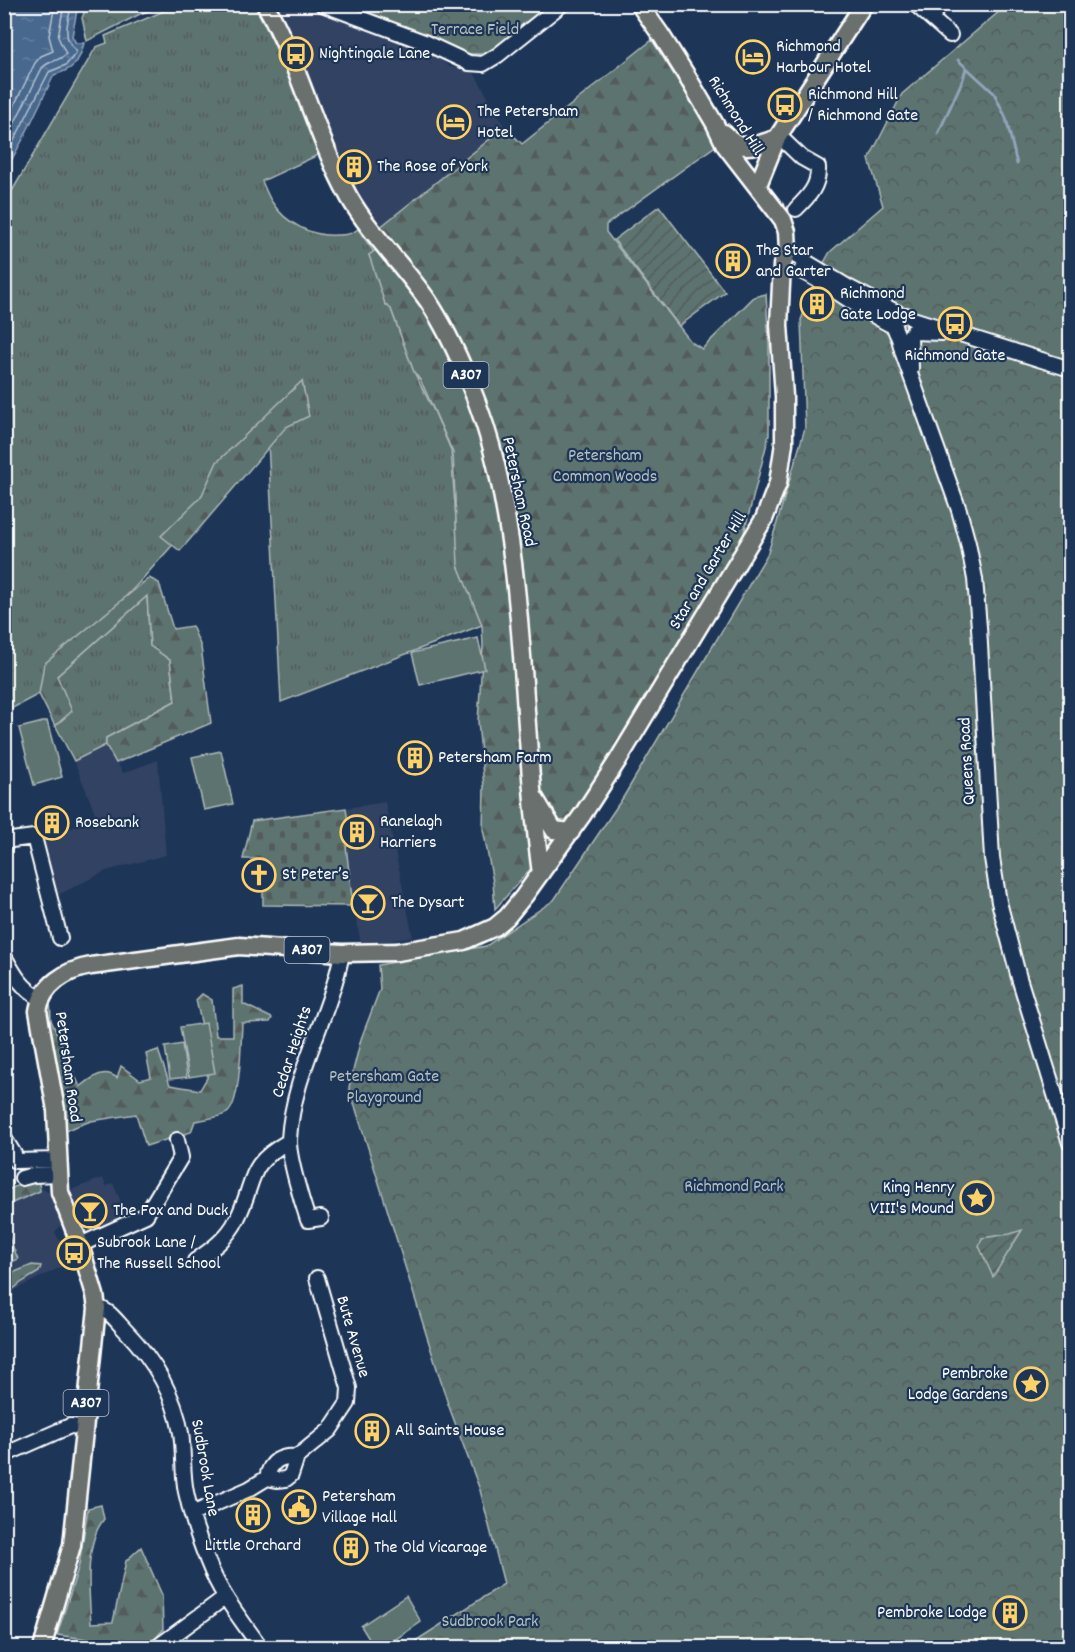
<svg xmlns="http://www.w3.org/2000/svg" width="1075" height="1652" font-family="Dekko,sans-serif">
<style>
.built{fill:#304264}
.grass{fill:url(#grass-tufts);stroke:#aeb9b7;stroke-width:1.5}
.forest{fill:url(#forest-firs);stroke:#aeb9b7;stroke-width:1.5}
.cemetery{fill:url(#cemetery-stones);stroke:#aeb9b7;stroke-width:1.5}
.park{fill:url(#park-crowns);stroke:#aeb9b7;stroke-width:1.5}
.garden{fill:url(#garden-furrows);stroke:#aeb9b7;stroke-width:1.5}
.pitch{fill:#5d736f;stroke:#aeb9b7;stroke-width:1.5}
.water{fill:url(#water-ripples);stroke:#92a4bb;stroke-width:1.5}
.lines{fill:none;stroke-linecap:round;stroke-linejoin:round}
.shore{stroke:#b6c3d2;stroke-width:1.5}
.stream{stroke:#92a4bb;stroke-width:3}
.minor-casing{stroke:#fff;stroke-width:18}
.major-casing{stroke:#fff;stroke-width:21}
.minor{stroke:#1d3557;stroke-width:14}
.major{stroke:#6b706d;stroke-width:16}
.labels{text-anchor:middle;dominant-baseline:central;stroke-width:4.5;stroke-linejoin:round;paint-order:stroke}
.shield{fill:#1d3557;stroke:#bbc2cd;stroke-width:1.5}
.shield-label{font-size:16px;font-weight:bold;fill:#fff}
.park-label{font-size:18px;fill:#b6c0be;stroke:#1d3557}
.poi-label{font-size:18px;fill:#fff;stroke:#1d3557;text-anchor:start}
.street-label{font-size:18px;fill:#fff;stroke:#1d3557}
</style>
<defs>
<pattern id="grass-tufts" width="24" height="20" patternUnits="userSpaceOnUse" patternTransform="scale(1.5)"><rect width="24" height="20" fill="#5d736f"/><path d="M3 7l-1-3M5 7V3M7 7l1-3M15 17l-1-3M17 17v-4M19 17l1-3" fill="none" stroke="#535c5a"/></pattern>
<pattern id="forest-firs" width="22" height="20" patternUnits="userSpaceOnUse" patternTransform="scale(1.5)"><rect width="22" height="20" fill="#5d736f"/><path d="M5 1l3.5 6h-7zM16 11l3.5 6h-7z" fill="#535c5a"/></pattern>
<pattern id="cemetery-stones" width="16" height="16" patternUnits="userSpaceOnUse" patternTransform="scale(1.5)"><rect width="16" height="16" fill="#5d736f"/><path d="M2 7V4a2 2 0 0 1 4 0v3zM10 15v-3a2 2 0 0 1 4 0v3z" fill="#535c5a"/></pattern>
<pattern id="park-crowns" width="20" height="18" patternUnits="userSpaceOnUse" patternTransform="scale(1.5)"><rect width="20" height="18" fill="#5d736f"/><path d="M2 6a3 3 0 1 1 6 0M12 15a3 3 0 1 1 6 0" fill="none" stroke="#535c5a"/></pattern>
<pattern id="garden-furrows" width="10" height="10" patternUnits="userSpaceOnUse" patternTransform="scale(1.5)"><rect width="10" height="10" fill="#5d736f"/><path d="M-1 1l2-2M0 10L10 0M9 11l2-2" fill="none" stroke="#535c5a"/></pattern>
<pattern id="water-ripples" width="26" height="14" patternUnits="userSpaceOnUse" patternTransform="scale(1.5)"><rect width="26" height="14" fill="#49688e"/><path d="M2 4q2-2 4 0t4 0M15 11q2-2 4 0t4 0" fill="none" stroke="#647f9f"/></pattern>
</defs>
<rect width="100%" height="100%" fill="#1d3557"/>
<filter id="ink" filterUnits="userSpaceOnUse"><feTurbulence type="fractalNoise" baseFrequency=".0167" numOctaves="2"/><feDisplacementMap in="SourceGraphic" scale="12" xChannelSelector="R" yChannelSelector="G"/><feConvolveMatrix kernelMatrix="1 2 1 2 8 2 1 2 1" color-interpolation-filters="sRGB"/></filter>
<g filter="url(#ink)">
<path class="built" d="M 275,5 L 312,5 L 329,10 L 423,47 L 450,67 L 469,69 L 476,76 L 505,127 L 379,228 L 342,169 L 332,139 Z
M 106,745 L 123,773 L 158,760 L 166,855 L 106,871 L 56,896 L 40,840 L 97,818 L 74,761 Z
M 385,802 L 413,937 L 361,945 L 352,897 L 346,845 L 351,844 L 346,808 Z
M 103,1178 L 106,1186 L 113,1183 L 127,1217 L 83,1236 L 67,1191 Z
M 34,1187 L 40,1187 L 49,1193 L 63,1222 L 55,1232 L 59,1240 L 64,1242 L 69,1240 L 75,1260 L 5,1295 L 5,1202 Z"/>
<path class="grass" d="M 178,5 L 254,5 C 280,53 301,102 320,154 L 262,181 C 265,188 268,196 272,202 C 285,223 312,237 336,235 C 345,235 351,235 358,229 L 374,252 L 369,255 L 391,309 L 414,372 L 435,413 L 451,450 L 459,561 L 482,625 L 281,702 L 268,441 L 260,447 L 137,585 L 53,671 L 56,677 L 147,596 L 150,645 L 170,660 L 175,701 L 106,738 L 106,745 L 74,761 L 39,694 L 5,712 L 5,203 L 96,47 L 107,43 L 105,36 Z
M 5,1228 L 18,1259 L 5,1265 L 4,1265 Z"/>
<path class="forest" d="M 652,40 L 718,144 L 606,225 L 606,232 L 691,342 L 702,349 L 754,297 L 766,294 L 769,344 L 769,435 L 743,537 L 562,833 L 495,909 L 493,882 L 483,829 L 484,787 L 478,721 L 483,646 L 482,625 L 458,565 L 453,453 L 421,381 L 414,372 L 391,309 L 385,304 L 369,255 L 376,250 L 391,270 L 408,259 L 379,228 L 505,127 L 522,144 Z
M 302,381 L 309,416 L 286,427 L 180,551 L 161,536 L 201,497 L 217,462 Z
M 149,578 L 159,583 L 173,629 L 192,626 L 201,647 L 211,723 L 116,763 L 106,745 L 106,738 L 175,701 L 170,660 L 150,646 L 147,596 L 57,676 L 72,711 L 55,726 L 39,694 L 44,664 Z
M 243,986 L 243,1004 L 272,1018 L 270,1022 L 242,1023 C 241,1040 241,1104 227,1113 C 220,1118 204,1119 195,1121 L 191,1132 L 146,1146 L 136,1114 L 91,1121 L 64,1131 L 44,1006 L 50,999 L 51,1020 L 80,1087 C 91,1079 103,1067 117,1078 L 121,1066 L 140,1080 L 151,1077 L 146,1054 L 158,1050 L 170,1085 L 200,1090 L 207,1078 L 210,1061 L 196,1000 L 202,994 L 212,1000 L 216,1036 L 233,1036 L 233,989 Z
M 28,1181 L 39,1183 L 40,1191 L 5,1206 L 5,1191 Z
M 32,1265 L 41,1266 L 39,1272 L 22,1282 L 5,1296 L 5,1276 Z
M 101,1505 L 104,1519 C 84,1543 89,1593 91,1623 L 113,1622 L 126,1561 L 141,1547 L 162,1595 L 163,1630 L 147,1647 L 57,1635 L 79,1565 L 88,1508 Z"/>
<path class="cemetery" d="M 346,808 L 351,845 L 346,846 L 353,906 L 263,905 L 263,883 L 272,883 L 272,870 L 263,870 L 263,859 L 243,859 L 252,821 Z"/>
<path class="park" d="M 87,5 L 87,4 L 165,5 L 140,14 L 87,41 L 82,18 Z
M 342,5 L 554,5 L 486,54 L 469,54 L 405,26 Z
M 1007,5 L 1070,5 L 1070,1647 L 406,1647 L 504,1584 L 480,1490 L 448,1404 L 349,1087 L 361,1039 L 380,989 L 378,965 L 486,946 L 554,900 L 624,796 L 768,553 L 805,428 L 801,320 L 822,266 L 830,252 L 883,206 L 869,159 L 902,94 Z"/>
<path class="garden" d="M 659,206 L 725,292 L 679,326 L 614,240 Z
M 1022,1230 L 993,1277 L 979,1246 L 982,1238 L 1010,1234 Z"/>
<path class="pitch" d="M 478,638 L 485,669 L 420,685 L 412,653 Z
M 47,721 L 62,777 L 34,785 L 19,728 Z
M 221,751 L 233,804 L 204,810 L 192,757 Z
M 206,1023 L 215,1073 L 189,1077 L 180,1027 Z
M 182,1044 L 187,1077 L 170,1079 L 165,1047 Z
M 406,1596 L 421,1622 L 384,1647 L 374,1647 L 361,1626 Z"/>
<path class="water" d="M 5,4 L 78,5 L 72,36 L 76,43 L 84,43 C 79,63 74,69 54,75 L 23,139 L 5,172 Z"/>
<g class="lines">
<path class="shore" d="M 4,126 L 35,63 L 41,56 L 53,51 L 49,36 L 55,4
M 4,144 L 42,68 C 49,60 59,62 66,54 L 58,37 L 64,4
M 4,160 L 49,72 L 66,65 L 76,53 L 76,50 C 61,40 68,19 72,4"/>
<path class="stream" d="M 958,60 L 994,93 L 1006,118 L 1017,164
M 938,134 L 963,79 L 966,68"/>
<g class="minor-casing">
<path id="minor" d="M 322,4 L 424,42 L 469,63 L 483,64 L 498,55 L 562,4
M 915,4 L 950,35
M 932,18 L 940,4
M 778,135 L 802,158 L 818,167 C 819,186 809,196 796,209
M 788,251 L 848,287 L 902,315
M 801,271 C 833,287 860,310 893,326
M 912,332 L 943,333
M 910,335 L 911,369
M 1070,369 L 913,319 L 906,315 L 898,316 C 891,324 894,326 897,334 C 900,339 901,348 903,354 L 959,510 L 968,543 L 975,579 L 979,627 L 992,858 L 999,902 L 1019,978 L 1070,1143
M 4,841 L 34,837 L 60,938
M 4,956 C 14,974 22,989 40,998
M 4,1138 L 14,1154 L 15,1161 L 58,1160
M 22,1178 L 33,1175 L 58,1174
M 321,1218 L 308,1220 C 302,1202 288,1156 289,1139 C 293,1073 330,1017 342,953
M 80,1245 L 146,1215 L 181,1157 L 177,1140
M 195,1261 C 211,1250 228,1238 237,1219 C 257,1179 244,1167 289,1141
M 97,1308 C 109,1309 116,1321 125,1330 C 152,1358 174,1393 181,1433 C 184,1452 182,1473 186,1492 C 191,1516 199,1540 208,1562 C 221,1596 241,1619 261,1648
M 4,1455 L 70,1426 L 84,1427
M 267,1478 C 270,1461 281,1455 297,1457
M 192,1514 L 249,1489 L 267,1478 L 277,1480 L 286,1479 L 291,1475 L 297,1457 L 330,1430 L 348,1403 L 349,1388 L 317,1278
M 156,1648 L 224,1598"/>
</g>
<g class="major-casing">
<path id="major" d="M 265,4 C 300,65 315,135 349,197 C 371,235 403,265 428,301 C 456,343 485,416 496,465 C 527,599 522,737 541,873
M 724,133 C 741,153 755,146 777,138
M 758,185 L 777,138 L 864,4
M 534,797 L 554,830 L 571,832
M 42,1648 L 72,1545 L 97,1308 L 95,1295 L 80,1245 L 60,1192 L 56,1110 L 38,1011 C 42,985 66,970 91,966 L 239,946 L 342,953 L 397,952 L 464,941 L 495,927 L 507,917 L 524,896 L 583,814 L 618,760 L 764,519 L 778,483 L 784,443 L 784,396 L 779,325 L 782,265 L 788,251 L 787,232 L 783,220 L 725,145 L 715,124 L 685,73 L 661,35 L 639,4"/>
</g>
<use href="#minor" class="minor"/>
<use href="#major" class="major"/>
</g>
</g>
<defs>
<g id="bus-ring" transform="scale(1.725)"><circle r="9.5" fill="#1d3557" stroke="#ffd166" stroke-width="1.5"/><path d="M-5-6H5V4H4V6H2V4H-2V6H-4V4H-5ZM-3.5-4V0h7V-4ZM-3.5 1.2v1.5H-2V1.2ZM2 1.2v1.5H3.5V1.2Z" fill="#ffd166"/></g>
<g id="hotel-ring" transform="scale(1.725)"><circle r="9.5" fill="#1d3557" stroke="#ffd166" stroke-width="1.5"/><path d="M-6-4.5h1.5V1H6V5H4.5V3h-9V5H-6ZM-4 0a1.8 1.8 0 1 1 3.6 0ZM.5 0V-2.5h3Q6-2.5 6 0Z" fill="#ffd166"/></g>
<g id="building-ring" transform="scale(1.725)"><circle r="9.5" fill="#1d3557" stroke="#ffd166" stroke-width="1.5"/><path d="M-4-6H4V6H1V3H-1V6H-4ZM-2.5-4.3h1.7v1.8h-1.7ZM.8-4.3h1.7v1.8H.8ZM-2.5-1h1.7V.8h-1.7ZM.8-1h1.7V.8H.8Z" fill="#ffd166"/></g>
<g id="church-ring" transform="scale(1.725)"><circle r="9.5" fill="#1d3557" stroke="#ffd166" stroke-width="1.5"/><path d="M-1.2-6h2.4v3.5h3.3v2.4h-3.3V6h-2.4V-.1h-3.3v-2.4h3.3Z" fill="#ffd166"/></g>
<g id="bar-ring" transform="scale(1.725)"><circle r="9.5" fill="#1d3557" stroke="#ffd166" stroke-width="1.5"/><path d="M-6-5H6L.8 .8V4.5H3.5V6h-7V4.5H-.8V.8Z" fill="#ffd166"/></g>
<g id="sight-ring" transform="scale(1.725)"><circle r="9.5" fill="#1d3557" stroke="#ffd166" stroke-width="1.5"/><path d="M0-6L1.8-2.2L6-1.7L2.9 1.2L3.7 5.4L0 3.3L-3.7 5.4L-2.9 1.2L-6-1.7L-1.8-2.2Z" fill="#ffd166"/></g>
<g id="civic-ring" transform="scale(1.725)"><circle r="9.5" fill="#1d3557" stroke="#ffd166" stroke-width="1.5"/><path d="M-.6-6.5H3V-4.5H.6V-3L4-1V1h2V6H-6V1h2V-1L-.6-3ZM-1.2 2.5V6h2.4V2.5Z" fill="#ffd166"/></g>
</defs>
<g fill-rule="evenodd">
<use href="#bus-ring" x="296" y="54"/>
<use href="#hotel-ring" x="753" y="57"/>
<use href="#bus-ring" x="785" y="105"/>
<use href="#hotel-ring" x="454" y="122"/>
<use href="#building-ring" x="354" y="167"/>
<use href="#building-ring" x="733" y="261"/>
<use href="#building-ring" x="817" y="304"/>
<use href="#bus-ring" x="955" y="324"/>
<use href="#building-ring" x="415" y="758"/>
<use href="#building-ring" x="52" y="823"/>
<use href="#building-ring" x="357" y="832"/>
<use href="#church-ring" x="259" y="875"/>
<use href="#bar-ring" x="368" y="903"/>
<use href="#sight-ring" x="977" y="1198"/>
<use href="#bar-ring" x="90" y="1211"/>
<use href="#bus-ring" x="74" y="1253"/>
<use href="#sight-ring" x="1031" y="1384"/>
<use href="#building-ring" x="372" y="1431"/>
<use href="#civic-ring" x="299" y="1507"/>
<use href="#building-ring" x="253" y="1515"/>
<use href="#building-ring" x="351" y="1548"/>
<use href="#building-ring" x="1010" y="1613"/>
</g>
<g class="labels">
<g class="shield">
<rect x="443.5" y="362" width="45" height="26" rx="4.5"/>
<rect x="284.5" y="937" width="45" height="26" rx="4.5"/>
<rect x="63.5" y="1390" width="45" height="26" rx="4.5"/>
</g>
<g class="shield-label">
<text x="466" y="375">A307</text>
<text x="307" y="950">A307</text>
<text x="86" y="1403">A307</text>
</g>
<g class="park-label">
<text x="475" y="30">Terrace Field</text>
<text x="605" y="456">Petersham<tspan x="605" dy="21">Common Woods</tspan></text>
<text x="384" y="1077">Petersham Gate<tspan x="384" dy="21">Playground</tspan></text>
<text x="734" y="1187">Richmond Park</text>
<text x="490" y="1622">Sudbrook Park</text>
</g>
<g class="poi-label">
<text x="776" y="47">Richmond<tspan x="776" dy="21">Harbour Hotel</tspan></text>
<text x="319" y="54">Nightingale Lane</text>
<text x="808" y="95">Richmond Hill<tspan x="808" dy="21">/ Richmond Gate</tspan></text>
<text x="477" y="112">The Petersham<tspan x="477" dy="21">Hotel</tspan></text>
<text x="377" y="167">The Rose of York</text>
<text x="756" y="251">The Star<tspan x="756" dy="21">and Garter</tspan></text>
<text x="840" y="294">Richmond<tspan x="840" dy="21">Gate Lodge</tspan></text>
<text x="955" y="356" text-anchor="middle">Richmond Gate</text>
<text x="438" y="758">Petersham Farm</text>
<text x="380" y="822">Ranelagh<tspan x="380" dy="21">Harriers</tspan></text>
<text x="75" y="823">Rosebank</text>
<text x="282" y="875">St Peter’s</text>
<text x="391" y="903">The Dysart</text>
<text x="954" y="1188" text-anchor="end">King Henry<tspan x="954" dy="21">VIII's Mound</tspan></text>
<text x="113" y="1211">The Fox and Duck</text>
<text x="97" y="1243">Subrook Lane /<tspan x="97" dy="21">The Russell School</tspan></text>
<text x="1008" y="1374" text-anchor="end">Pembroke<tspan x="1008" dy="21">Lodge Gardens</tspan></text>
<text x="395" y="1431">All Saints House</text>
<text x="322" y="1497">Petersham<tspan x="322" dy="21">Village Hall</tspan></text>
<text x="253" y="1546" text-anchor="middle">Little Orchard</text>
<text x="374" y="1548">The Old Vicarage</text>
<text x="987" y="1613" text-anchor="end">Pembroke Lodge</text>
</g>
<g class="street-label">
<text transform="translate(735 116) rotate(58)">Richmond Hill</text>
<text transform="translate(518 492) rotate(78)">Petersham Road</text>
<text transform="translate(709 571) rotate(-59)">Star and Garter Hill</text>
<text transform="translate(968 761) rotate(-93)">Queens Road</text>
<text transform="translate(293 1052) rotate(-72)">Cedar Heights</text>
<text transform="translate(67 1067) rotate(82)">Petersham Road</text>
<text transform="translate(352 1337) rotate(74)">Bute Avenue</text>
<text transform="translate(204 1468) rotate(80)">Sudbrook Lane</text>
</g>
</g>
<rect width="1075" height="1652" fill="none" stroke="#1d3557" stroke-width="24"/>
<rect x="12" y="12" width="1051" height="1628" fill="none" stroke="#fff" stroke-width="2" filter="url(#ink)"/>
</svg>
